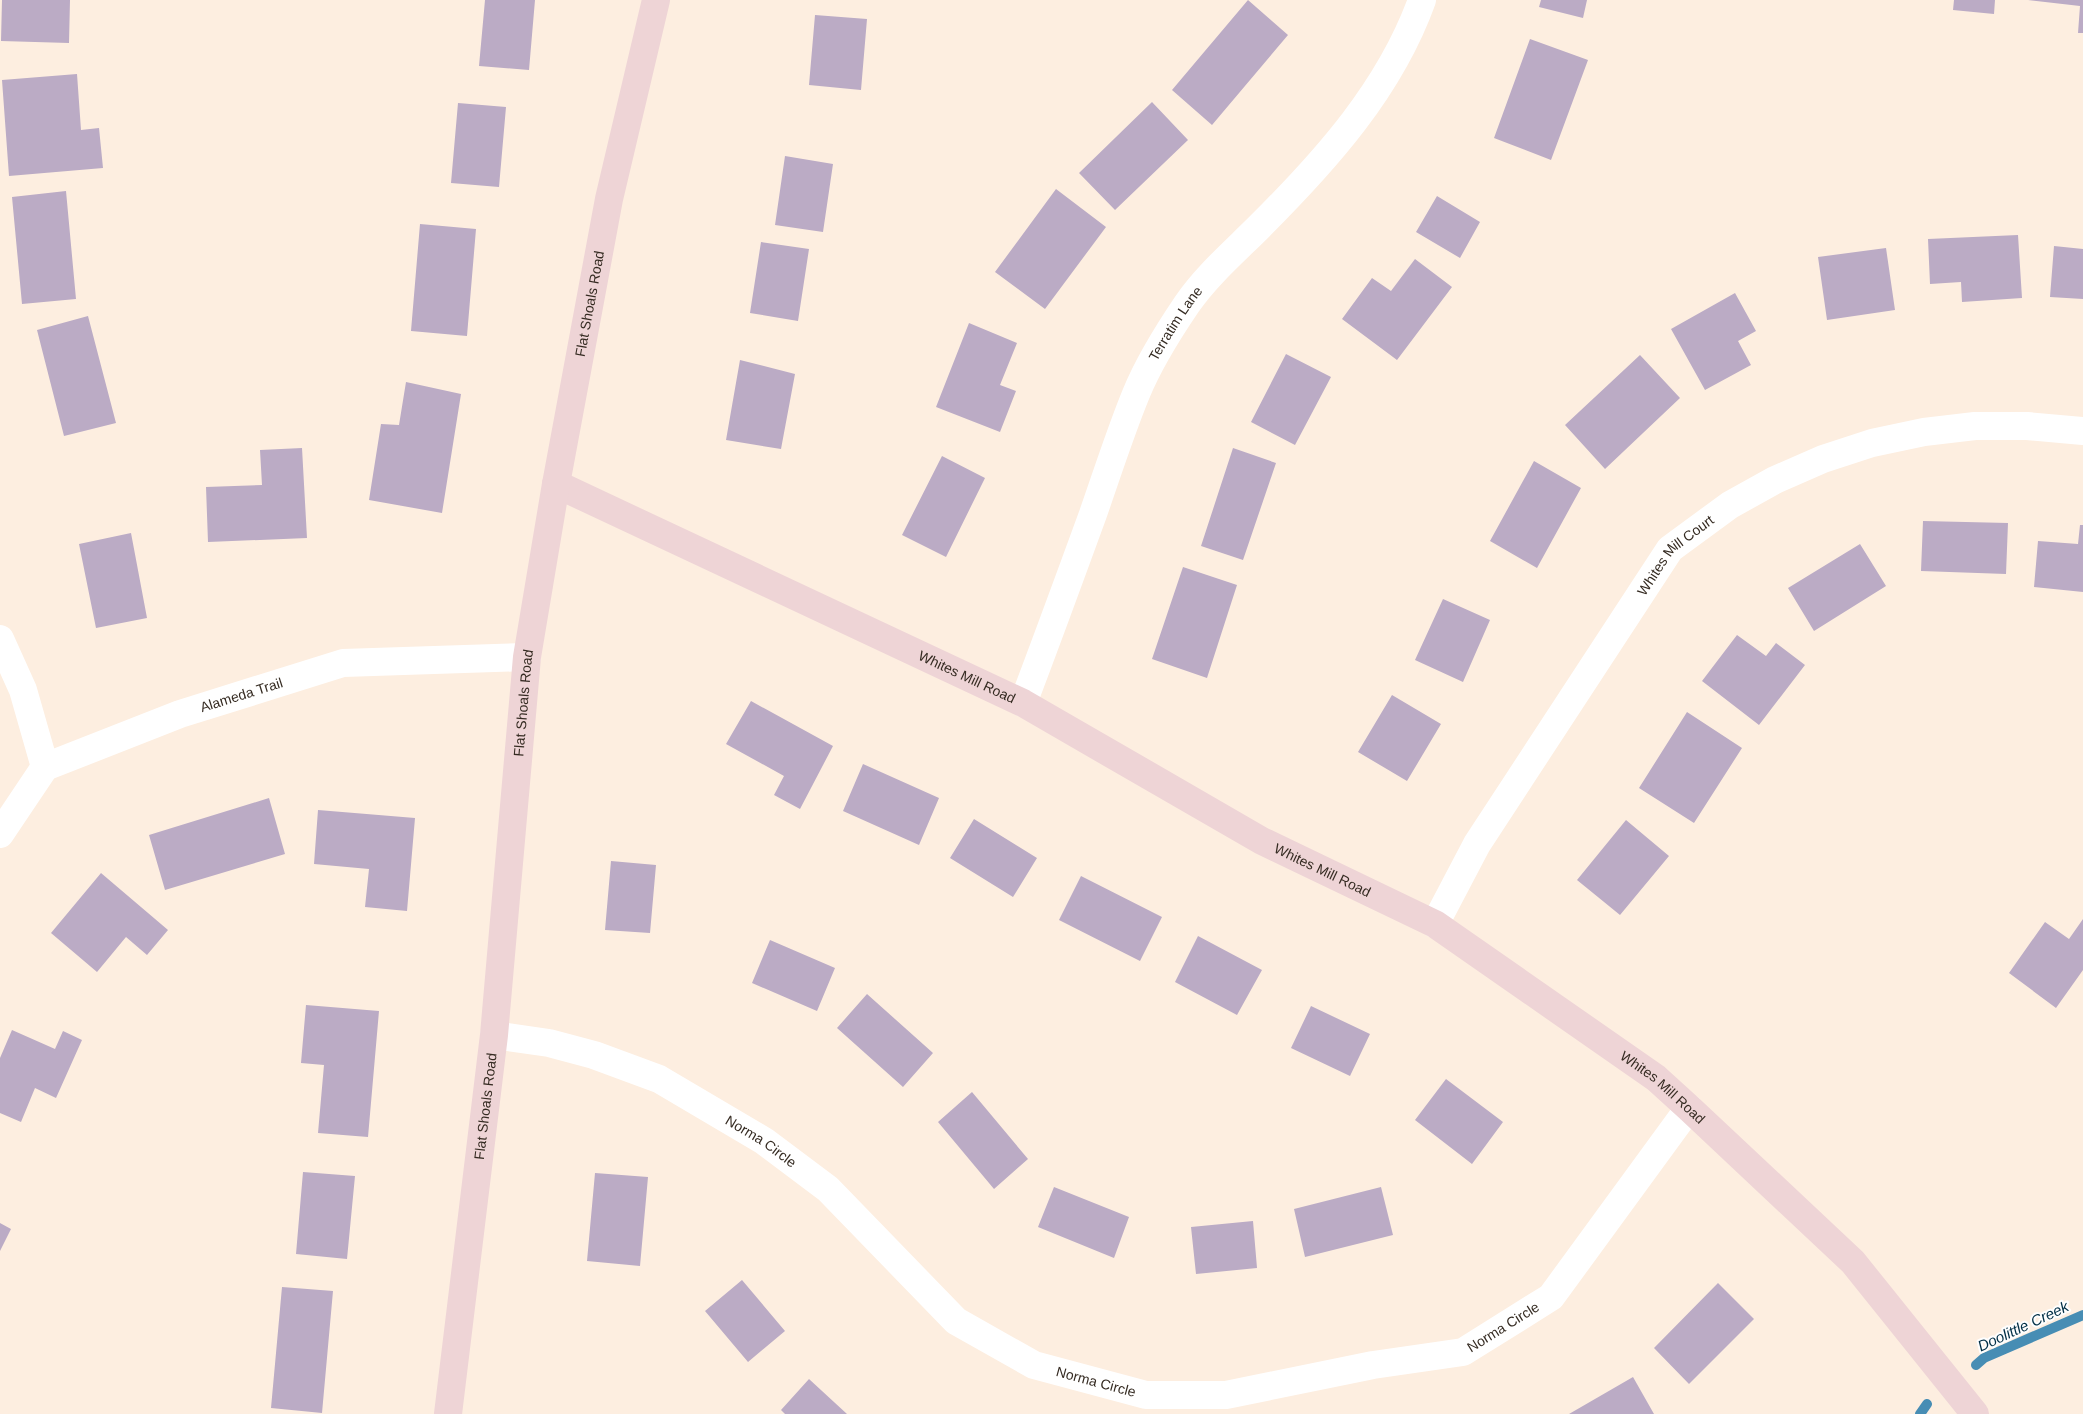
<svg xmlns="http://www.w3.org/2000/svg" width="2083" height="1414" font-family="Arial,sans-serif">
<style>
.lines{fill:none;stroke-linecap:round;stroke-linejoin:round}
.stream{stroke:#478db4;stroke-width:10}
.building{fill:#bbabc5}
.street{stroke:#fff;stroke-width:28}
.secondary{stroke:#eed4d6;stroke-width:28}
.labels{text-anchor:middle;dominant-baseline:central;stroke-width:4;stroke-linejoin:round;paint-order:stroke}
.street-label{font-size:14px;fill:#352b22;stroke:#fefefe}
.water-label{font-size:15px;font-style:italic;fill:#002e45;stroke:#fefefe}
</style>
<rect width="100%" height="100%" fill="#fdeee0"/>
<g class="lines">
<path class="stream" d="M 1976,1365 L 1984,1358 L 2083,1315
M 1920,1414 L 1927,1404"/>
</g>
<path class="building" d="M 2,0 L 70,0 L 69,43 L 1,41 Z
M 485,0 L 535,0 L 529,70 L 479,66 Z
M 1248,0 L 1288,35 L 1212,125 L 1172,90 Z
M 1541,0 L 1587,0 L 1583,18 L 1539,7 Z
M 1954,0 L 1995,0 L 1994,14 L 1953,10 Z
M 2028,0 L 2083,0 L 2083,33 L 2078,33 L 2080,6 Z
M 815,15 L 867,19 L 861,90 L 809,85 Z
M 1530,39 L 1588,60 L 1551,160 L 1494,138 Z
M 77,74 L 81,130 L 99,128 L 103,168 L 9,176 L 2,80 Z
M 1152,102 L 1188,140 L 1115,210 L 1079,173 Z
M 458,103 L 506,107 L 499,187 L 451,183 Z
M 785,156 L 833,164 L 823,232 L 775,225 Z
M 1056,189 L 1106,227 L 1045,309 L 995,272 Z
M 66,191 L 76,299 L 22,304 L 12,197 Z
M 1437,196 L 1480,222 L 1460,258 L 1416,232 Z
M 420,224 L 476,229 L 467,336 L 411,331 Z
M 2018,235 L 2022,298 L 1962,302 L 1961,282 L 1930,284 L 1928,239 Z
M 761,242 L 809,249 L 798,321 L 750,313 Z
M 2054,246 L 2083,249 L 2083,299 L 2050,297 Z
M 1886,248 L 1895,310 L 1827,320 L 1818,257 Z
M 1415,259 L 1452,287 L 1397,360 L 1342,319 L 1372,278 L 1391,291 Z
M 1735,293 L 1756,331 L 1738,341 L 1751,365 L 1705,390 L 1671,329 Z
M 88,316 L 116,423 L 64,436 L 37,330 Z
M 969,323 L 1017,343 L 1000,385 L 1016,391 L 1000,432 L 936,407 Z
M 1286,354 L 1331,377 L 1295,445 L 1251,422 Z
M 1640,355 L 1680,398 L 1605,469 L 1565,425 Z
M 740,360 L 795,374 L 781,449 L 726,440 Z
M 406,382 L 461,394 L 442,513 L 369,500 L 381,424 L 399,425 Z
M 302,448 L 307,538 L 208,542 L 206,487 L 262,485 L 260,450 Z
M 1233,448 L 1276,463 L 1243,560 L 1201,546 Z
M 942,456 L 985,478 L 946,557 L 902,535 Z
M 1534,461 L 1581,488 L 1537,568 L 1490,541 Z
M 1923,521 L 2008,523 L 2006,574 L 1921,571 Z
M 2080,525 L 2083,525 L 2083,592 L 2034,587 L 2038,541 L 2078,544 Z
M 131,533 L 147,618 L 96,628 L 79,544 Z
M 1860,544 L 1886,586 L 1814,631 L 1788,588 Z
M 1183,567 L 1237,585 L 1207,678 L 1152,659 Z
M 1443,599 L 1490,620 L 1463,682 L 1415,660 Z
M 1737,635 L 1766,656 L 1776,643 L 1805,665 L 1759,725 L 1702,681 Z
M 1392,695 L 1441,724 L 1407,781 L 1358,752 Z
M 751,701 L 833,746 L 800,809 L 774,795 L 784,776 L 726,744 Z
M 1687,712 L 1742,748 L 1694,823 L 1639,788 Z
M 863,764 L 939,798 L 919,845 L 843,811 Z
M 269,798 L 285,854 L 165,890 L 149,835 Z
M 318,810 L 415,818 L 407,911 L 365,907 L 369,869 L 314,864 Z
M 974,819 L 1037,858 L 1013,897 L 950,858 Z
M 1626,820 L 1669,856 L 1620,915 L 1577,880 Z
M 611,861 L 656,865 L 650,933 L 605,930 Z
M 101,873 L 168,930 L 147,955 L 126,937 L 97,972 L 51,933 Z
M 1081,876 L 1162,917 L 1140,961 L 1059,920 Z
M 2083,919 L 2083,970 L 2056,1008 L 2009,973 L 2045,922 L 2069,939 Z
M 1198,936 L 1262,970 L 1237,1015 L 1175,982 Z
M 770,940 L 835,968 L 817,1011 L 752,983 Z
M 867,994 L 933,1053 L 903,1087 L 837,1028 Z
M 306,1005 L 379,1011 L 368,1137 L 318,1133 L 324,1065 L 301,1063 Z
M 1311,1006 L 1370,1034 L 1350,1076 L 1291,1048 Z
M 12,1030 L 55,1049 L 63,1031 L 82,1040 L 56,1098 L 35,1088 L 21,1122 L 0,1113 L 0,1058 Z
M 1446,1079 L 1503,1122 L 1472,1164 L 1415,1120 Z
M 972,1092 L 1028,1159 L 994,1189 L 938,1122 Z
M 303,1172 L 355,1176 L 347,1259 L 296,1254 Z
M 595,1173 L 648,1177 L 640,1266 L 587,1261 Z
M 1054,1187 L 1129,1217 L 1114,1258 L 1038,1227 Z
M 1381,1187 L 1393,1235 L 1305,1257 L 1294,1209 Z
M 1253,1221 L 1257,1268 L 1196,1274 L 1191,1227 Z
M 0,1223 L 11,1229 L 0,1251 Z
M 742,1280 L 785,1331 L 748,1362 L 705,1311 Z
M 1718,1283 L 1754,1319 L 1689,1384 L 1654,1348 Z
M 282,1287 L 333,1291 L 322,1413 L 271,1408 Z
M 1633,1377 L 1654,1414 L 1569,1414 Z
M 809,1379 L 847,1414 L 785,1414 L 781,1410 Z"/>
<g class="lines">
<g class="street">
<path d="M 0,639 L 23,690 L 45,767"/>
<path id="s1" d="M 1023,703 C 1047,640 1070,577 1093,514 C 1107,474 1120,433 1136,394 C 1149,362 1168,332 1187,304 C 1207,275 1235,251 1260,226 C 1326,160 1390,89 1422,0"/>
<path id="s2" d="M 0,834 L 45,767 L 180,714 L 343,663 L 527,657"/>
<path id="s3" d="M 1435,924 L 1477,844 L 1670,549 L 1730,505 L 1775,480 L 1823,459 L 1872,443 L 1924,432 L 1975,426 L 2027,426 L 2083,431"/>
<path id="s4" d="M 494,1035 L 549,1043 L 594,1055 L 659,1079 L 764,1141 L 828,1189 L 956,1321 L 1034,1365 L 1146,1395 L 1226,1395 L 1373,1365 L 1463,1352 L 1551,1297 L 1689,1108"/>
</g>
<g class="secondary">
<path id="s5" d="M 556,484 L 1023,703 L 1262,841 L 1435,924 L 1656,1078 L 1689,1108 L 1853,1262 L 1975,1414"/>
<path id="s6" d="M 448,1414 L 494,1035 L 527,657 L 556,484 L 609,199 L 656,0"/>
</g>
</g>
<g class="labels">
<g class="street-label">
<text stroke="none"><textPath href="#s6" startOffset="1120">Flat Shoals Road</textPath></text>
<text stroke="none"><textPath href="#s1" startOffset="410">Terratim Lane</textPath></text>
<text stroke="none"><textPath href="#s3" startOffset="442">Whites Mill Court</textPath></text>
<text stroke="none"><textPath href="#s5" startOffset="454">Whites Mill Road</textPath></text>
<text stroke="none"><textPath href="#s2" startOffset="290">Alameda Trail</textPath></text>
<text stroke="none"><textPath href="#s6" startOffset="715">Flat Shoals Road</textPath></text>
<text stroke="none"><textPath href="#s5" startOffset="859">Whites Mill Road</textPath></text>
<text stroke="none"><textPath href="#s5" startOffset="1264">Whites Mill Road</textPath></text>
<text stroke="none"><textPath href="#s6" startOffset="310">Flat Shoals Road</textPath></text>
<text stroke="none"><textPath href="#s4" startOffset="291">Norma Circle</textPath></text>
<text stroke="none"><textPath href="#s4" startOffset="1131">Norma Circle</textPath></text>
<text stroke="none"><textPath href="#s4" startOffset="711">Norma Circle</textPath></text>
</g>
<g class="water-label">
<text transform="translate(2023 1326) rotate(-25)">Doolittle Creek</text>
</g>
</g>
</svg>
